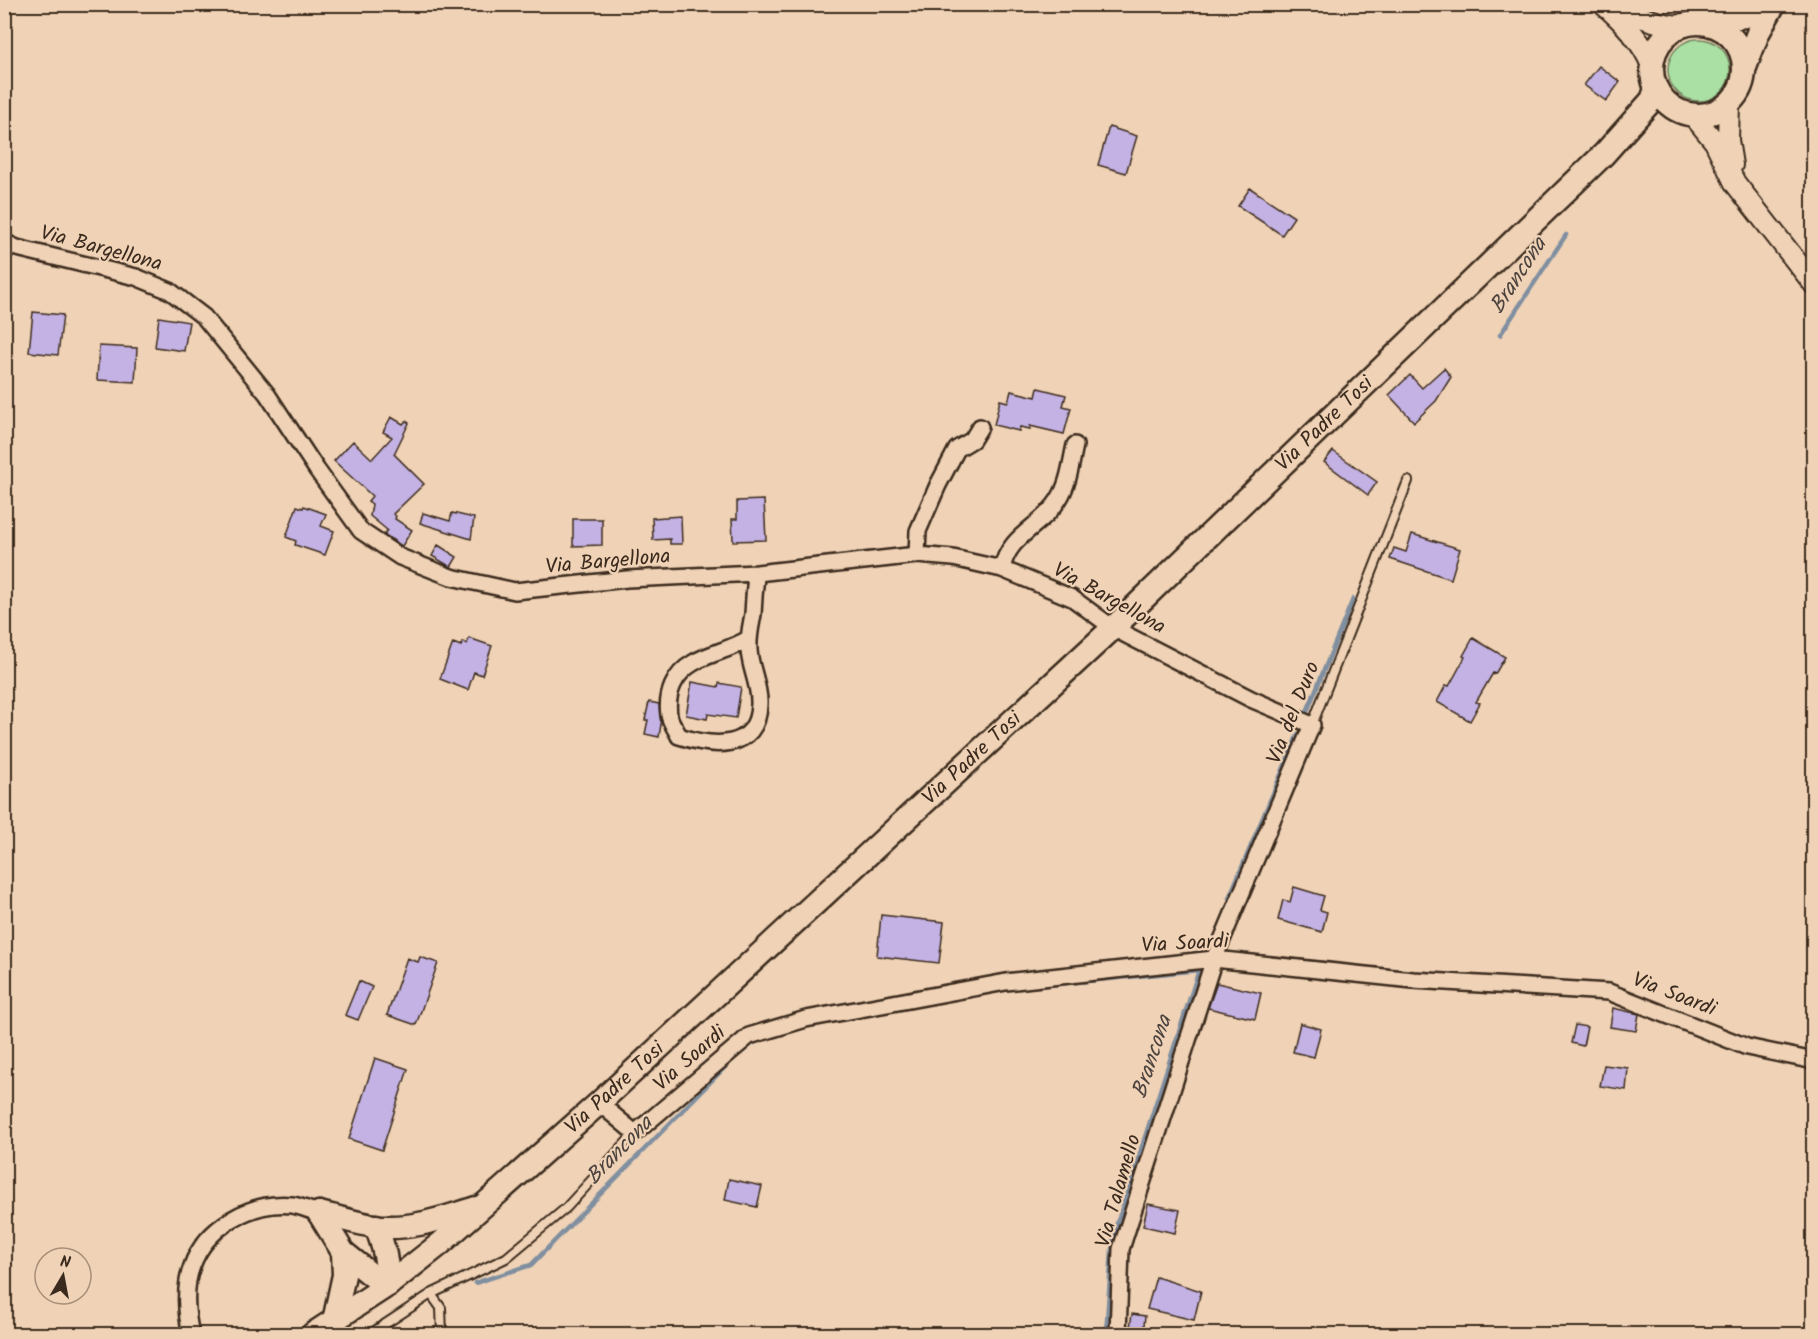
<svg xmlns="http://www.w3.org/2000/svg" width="1818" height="1339" font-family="Kalam,sans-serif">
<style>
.green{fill:#aae0a3;stroke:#728560;stroke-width:1.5}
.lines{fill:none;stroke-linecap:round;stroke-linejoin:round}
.stream{stroke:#808fa0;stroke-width:4.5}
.building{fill:#c3b2e3;stroke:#3b2a1e;stroke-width:1.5}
.service-casing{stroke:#3b2a1e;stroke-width:12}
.minor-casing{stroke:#3b2a1e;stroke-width:20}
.tertiary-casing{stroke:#3b2a1e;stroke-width:24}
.secondary-casing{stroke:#3b2a1e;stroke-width:27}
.service{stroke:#f0d3b6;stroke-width:8}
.minor{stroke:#f0d3b6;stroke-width:15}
.tertiary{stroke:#f0d3b6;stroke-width:20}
.secondary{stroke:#f0d3b6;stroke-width:22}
.labels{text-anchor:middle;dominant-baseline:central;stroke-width:4.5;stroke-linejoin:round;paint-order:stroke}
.street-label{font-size:21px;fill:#3b2a1e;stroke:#f0d3b6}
.water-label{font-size:22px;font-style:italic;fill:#4c433f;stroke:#f0d3b6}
</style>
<rect width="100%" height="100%" fill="#f0d3b6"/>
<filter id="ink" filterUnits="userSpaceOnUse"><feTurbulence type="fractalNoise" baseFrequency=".0167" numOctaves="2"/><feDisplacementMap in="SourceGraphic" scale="12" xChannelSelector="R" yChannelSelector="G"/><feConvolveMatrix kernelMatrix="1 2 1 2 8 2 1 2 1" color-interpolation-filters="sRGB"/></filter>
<g filter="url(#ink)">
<path class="green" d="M1668 70a31 31 0 1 1 62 0a31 31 0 1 1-62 0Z"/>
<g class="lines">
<path class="stream" d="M 1500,335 L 1566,235
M 1306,714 L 1353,599
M 1229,898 L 1298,734
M 1017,988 L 1199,970 L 1113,1236 L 1106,1334
M 738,1055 L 751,1044 L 767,1038
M 475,1283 L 531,1265 L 732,1060"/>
</g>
<path class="building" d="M 1599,66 L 1620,82 L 1606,101 L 1584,85 Z
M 1109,127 L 1137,136 L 1126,173 L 1098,165 Z
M 1250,188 L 1294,217 L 1282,235 L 1238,206 Z
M 33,312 L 63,315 L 58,355 L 29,352 Z
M 159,317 L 189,322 L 184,351 L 155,347 Z
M 99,346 L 137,348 L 135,382 L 97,380 Z
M 1444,368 L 1451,377 L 1436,401 L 1414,422 L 1389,395 L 1410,375 L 1422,388 Z
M 1038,388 L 1066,395 L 1063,406 L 1071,408 L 1064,434 L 1030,426 L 1030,429 L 1020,427 L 1019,431 L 994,425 L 1000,400 L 1008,402 L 1011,391 L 1036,397 Z
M 391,417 L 403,424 L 406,421 L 409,423 L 394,454 L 424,484 L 393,514 L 396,516 L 395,519 L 412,530 L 402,546 L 384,534 L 387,530 L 370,516 L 372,504 L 368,501 L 372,496 L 334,461 L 353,441 L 372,459 L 392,437 L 383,432 Z
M 1333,451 L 1377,482 L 1368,495 L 1324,462 Z
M 764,500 L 766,540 L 733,541 L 732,519 L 737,519 L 737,501 Z
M 297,506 L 303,508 L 304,506 L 326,514 L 321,526 L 334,531 L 325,555 L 295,545 L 296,541 L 286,537 Z
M 423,513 L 450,521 L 452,513 L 474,518 L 471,539 L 420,523 Z
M 681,516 L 682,544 L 670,544 L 670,539 L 653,540 L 652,518 Z
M 573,519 L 602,519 L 602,545 L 573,546 Z
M 1412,534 L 1460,549 L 1451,579 L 1390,559 L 1394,548 L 1406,552 Z
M 438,545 L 457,557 L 451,567 L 432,556 Z
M 469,638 L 492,646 L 482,675 L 474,672 L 468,690 L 440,679 L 453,643 L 461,646 L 463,642 L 467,644 Z
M 1473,638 L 1505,657 L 1495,674 L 1493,673 L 1476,702 L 1480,703 L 1470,721 L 1437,702 L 1446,685 L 1449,686 L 1465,657 L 1463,656 Z
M 692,682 L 718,687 L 719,683 L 741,687 L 736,718 L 708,714 L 707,719 L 686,715 Z
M 649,702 L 659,704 L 661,724 L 659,737 L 645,734 L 648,720 L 645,720 Z
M 1294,887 L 1324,896 L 1320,910 L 1327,912 L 1322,932 L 1278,920 L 1283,900 L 1290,902 Z
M 881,915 L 944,922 L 939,963 L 877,956 Z
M 420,957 L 438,963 L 416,1025 L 387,1015 L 407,958 L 418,962 Z
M 359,981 L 372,987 L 358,1020 L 345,1015 Z
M 1217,983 L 1261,993 L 1255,1019 L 1208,1008 Z
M 1613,1008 L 1639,1014 L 1636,1031 L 1610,1027 Z
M 1300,1023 L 1321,1029 L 1314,1057 L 1293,1052 Z
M 1575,1025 L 1587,1027 L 1583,1046 L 1571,1043 Z
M 375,1058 L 408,1069 L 382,1150 L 349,1139 Z
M 1604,1065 L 1628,1068 L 1626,1090 L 1600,1086 Z
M 729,1179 L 762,1186 L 757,1207 L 725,1200 Z
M 1148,1204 L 1180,1210 L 1175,1233 L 1143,1226 Z
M 1156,1277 L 1201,1291 L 1194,1320 L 1147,1309 Z
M 1132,1314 L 1145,1316 L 1143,1335 L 1129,1335 Z"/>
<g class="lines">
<g class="service-casing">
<path id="service" d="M 1312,725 L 1408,481
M 370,1334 L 431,1294
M 442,1334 L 441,1308 L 431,1294 L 506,1258 L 566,1208 L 635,1133"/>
</g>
<g class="minor-casing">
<path id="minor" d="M 4,242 L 17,248 L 136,277 L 170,291 L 204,317 L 267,394 L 317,470 L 361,531 L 400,557 L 451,577 L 515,591 L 627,579 L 757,573 L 917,555 L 953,558 L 1002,569 L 1072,598 L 1113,628 L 1251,699 L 1312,725 L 1214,959 L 1121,1249 L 1118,1334
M 917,555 L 918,531 L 938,485 L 957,449 L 972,440 L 980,427
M 1002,569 C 1008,535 1043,526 1059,499 C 1069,483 1071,463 1075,445
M 748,639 C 730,650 710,653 693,663 C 674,674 666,694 669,715 C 670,722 676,729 679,736 C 712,747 758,752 759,704 C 760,686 750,668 749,650 C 748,637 751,626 753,614 C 754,600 754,586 757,573
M 599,1103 L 635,1133 L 749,1036 L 806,1019 L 1006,982 L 1214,959 L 1413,980 L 1609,992 L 1747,1047 L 1814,1061
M 191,1334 C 186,1314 184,1286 192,1266 C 206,1227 251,1201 292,1205 C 301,1206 310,1211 319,1213"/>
</g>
<g class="tertiary-casing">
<path id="tertiary" d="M 1603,4 C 1624,22 1642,41 1652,66
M 1613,4 C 1635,16 1657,25 1682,26
M 1729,104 L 1728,140 L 1732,165
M 1693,115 L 1715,142 L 1735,183 L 1814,284"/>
</g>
<g class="secondary-casing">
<g id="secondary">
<path d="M 1702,22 L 1745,16 L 1762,4"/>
<circle cx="1698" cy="69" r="46"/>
<path d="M 1744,70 L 1758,33 L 1774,4"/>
<path d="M 319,1213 C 337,1217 356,1223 374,1226 C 408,1231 444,1218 476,1208"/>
<path d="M 319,1213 L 343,1252 L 374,1277 L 388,1285"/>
<path d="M 376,1226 C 384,1247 388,1263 388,1285"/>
<path d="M 334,1321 L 344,1275 L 343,1252"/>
<path id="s1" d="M 313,1334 L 388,1285 L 440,1244 L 599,1103 L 1113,628 L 1604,154 L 1652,100 L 1656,89"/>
</g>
</g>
<use href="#service" class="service"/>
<use href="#minor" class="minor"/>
<use href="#tertiary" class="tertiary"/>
<use href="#secondary" class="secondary"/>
</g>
</g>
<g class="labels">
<g class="street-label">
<text transform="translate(101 249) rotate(15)">Via Bargellona</text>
<text stroke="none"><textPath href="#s1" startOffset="1362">Via Padre Tosi</textPath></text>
<text transform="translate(608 562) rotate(-5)">Via Bargellona</text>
<text transform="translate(1109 599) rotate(29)">Via Bargellona</text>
<text transform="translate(1294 713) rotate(-68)">Via del Duro</text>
<text stroke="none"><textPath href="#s1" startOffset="876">Via Padre Tosi</textPath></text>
<text transform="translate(1185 944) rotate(-3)">Via Soardi</text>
<text transform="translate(1674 995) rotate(21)">Via Soardi</text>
<text transform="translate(690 1059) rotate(-41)">Via Soardi</text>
<text stroke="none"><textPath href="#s1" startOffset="390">Via Padre Tosi</textPath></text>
<text transform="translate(1119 1191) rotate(-74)">Via Talamello</text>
</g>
<g class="water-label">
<text transform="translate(1519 276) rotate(-57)">Brancona</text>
<text transform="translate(1153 1057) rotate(-72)">Brancona</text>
<text transform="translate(620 1151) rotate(-46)">Brancona</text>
</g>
</g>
<rect width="1818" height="1339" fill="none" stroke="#f0d3b6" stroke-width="24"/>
<rect x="12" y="12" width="1794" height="1315" fill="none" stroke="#3b2a1e" stroke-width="2" filter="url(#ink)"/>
<g transform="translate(63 1276) rotate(10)"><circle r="28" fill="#f0d3b6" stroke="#a88f79" stroke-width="1.5"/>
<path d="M0-4.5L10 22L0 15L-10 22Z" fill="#3b2a1e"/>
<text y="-9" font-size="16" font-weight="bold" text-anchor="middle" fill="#3b2a1e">N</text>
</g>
</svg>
